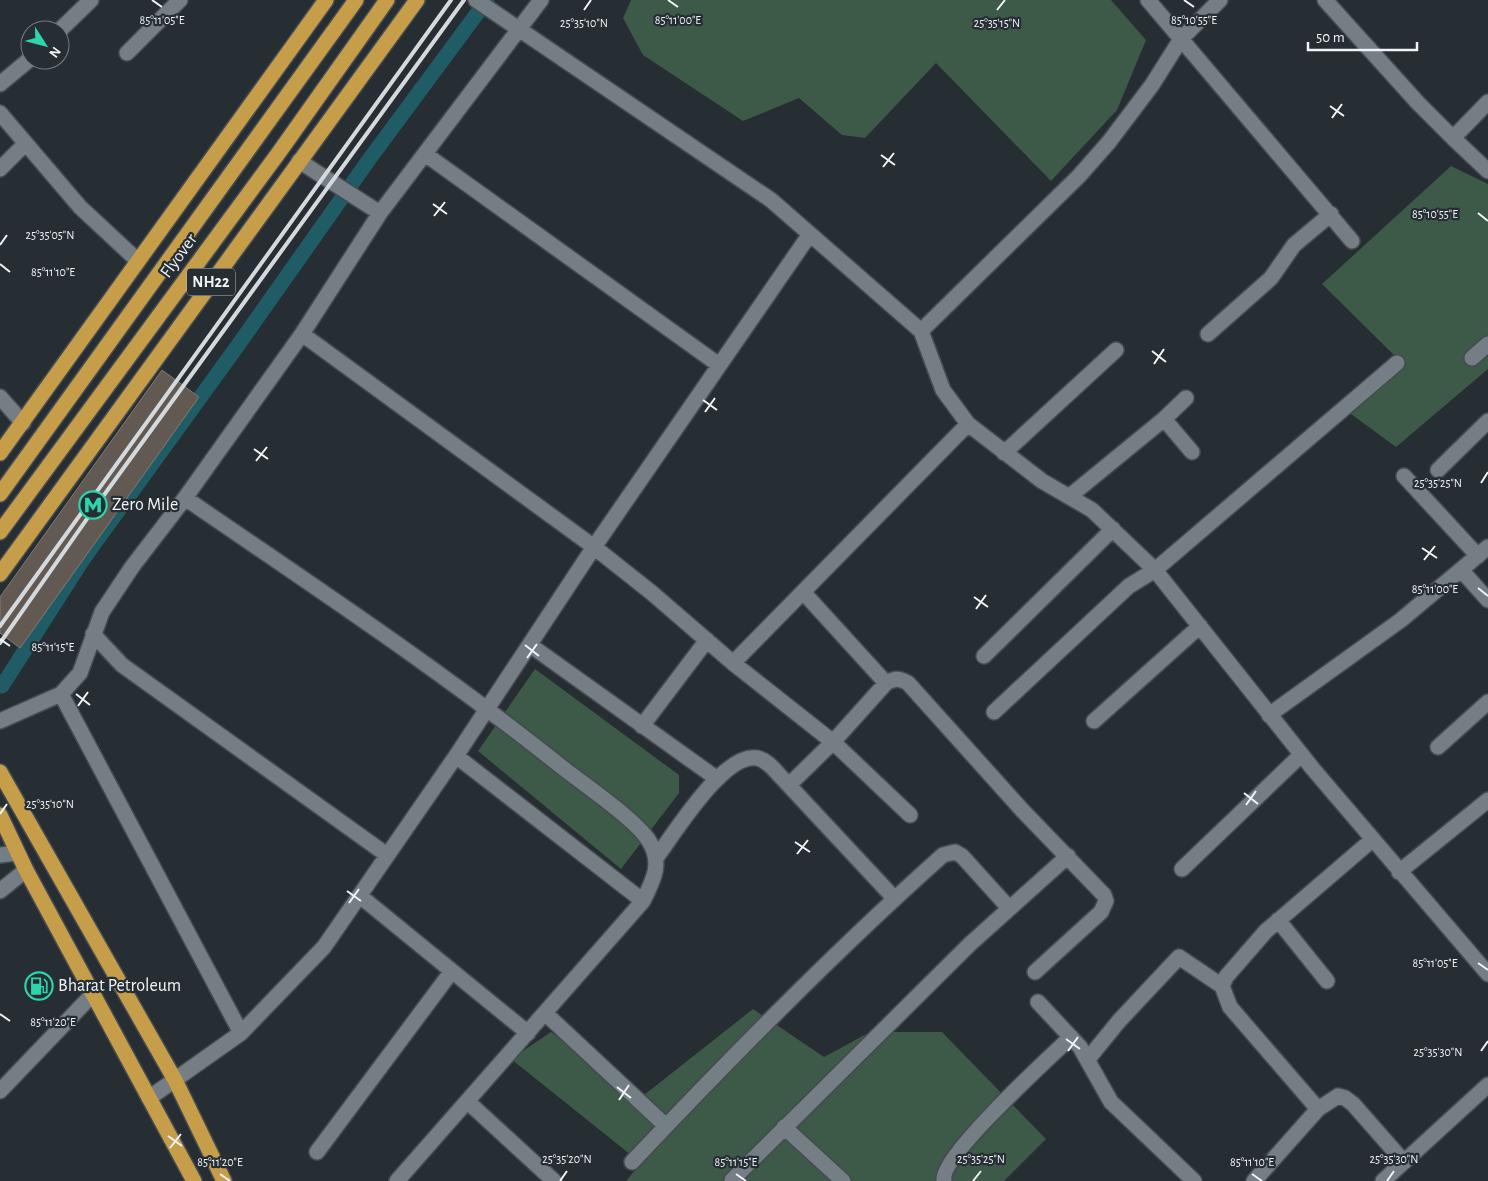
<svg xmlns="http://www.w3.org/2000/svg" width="1488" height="1181" font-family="'Alegreya Sans',sans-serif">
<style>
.green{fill:#3c5a47}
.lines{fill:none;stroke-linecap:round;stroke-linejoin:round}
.canal{stroke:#1f5c65;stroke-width:15}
.building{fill:#625953;stroke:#837a73}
.minor-casing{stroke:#454b50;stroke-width:18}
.highway-casing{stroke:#454b50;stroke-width:18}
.minor{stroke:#757d85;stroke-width:15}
.highway{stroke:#c69d48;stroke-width:15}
.rail{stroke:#d4d9dd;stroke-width:4}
.ticks{fill:none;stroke:#eff4f8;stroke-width:2}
.labels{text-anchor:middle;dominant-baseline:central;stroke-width:4.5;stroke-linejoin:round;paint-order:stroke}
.shield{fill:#262d33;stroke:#b3b8bd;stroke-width:1}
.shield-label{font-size:16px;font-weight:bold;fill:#eff4f8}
.street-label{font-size:18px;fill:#eff4f8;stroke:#262d33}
.poi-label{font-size:18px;fill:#eff4f8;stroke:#262d33;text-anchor:start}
.ticks-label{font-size:12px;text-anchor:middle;fill:#eff4f8;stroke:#262d33;stroke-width:4.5;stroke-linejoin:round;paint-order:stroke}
</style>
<rect width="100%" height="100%" fill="#262d33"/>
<path class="green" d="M 631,0 L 1111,0 L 1146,40 L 1117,110 L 1051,181 L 936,63 L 865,138 L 842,135 L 799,98 L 743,121 L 643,55 L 623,18 Z
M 1451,166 L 1488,184 L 1488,369 L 1396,447 L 1351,414 L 1404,365 L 1322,284 Z
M 535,669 L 679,775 L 679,793 L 621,869 L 478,751 Z
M 753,1009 L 824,1057 L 870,1032 L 942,1032 L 1046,1139 L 1004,1181 L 626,1181 L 641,1163 L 511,1059 L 551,1032 L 644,1095 Z"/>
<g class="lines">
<path class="canal" d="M 2,686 L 84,558 L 236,348 L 368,161 L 487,0"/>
</g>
<path class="building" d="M 162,370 L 199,397 L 20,648 L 0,633 L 0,597 Z"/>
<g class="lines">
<g class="minor-casing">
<path id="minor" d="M 476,0 L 771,200 L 921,331 L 943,390 L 968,424 L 1042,481 L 1092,510 L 1155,570 L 1313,769 L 1488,974
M 1148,0 L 1352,241
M 1325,0 L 1418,103 L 1453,138
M 60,30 L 91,0
M 127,53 L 180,0
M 0,84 L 30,59
M 1488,102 L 1453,138 L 1488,171
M 0,113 L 80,207 L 137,260
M 425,154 L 719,365
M 299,161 L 380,213
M 0,169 L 25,144
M 921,331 L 1079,176 L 1109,142 L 1152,85 L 1181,39 L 1220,0
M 302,334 L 594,547 L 652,593 L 733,663 L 968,424
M 1208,334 L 1271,278 L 1294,245 L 1331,214
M 1472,358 L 1488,344
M 0,397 L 23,423
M 1164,419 L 1192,452
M 1004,453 L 1116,350
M 1438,470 L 1488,421
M 1404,476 L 1478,556
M 1070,496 L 1164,419 L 1186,398
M 185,498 C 313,586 442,671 563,768 C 585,785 636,820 649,841 C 663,863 653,881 643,901 L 397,1181
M 1462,571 L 1488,600
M 93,634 L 122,665 L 387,855
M 530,645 L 716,778
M 984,656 L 1113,529
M 733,663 L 833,742 L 910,815
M 886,683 C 895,678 899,678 908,683 L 1022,810 L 1104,895 L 1106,901 L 1101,912 L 1035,972
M 61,694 L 241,1033
M 994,712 L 1129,586 L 1155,570 L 1397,363
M 1269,715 L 1401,620 L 1488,547
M 0,721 L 61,694 L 80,673 L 102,612 L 132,567 L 185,498 L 302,334 L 380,213 L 541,0
M 1094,721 L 1200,626
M 642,726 L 707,640
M 1438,747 L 1488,702
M 456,756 L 643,901
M 789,785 L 833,742 L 886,683 L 804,593
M 0,855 L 17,853
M 656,858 C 674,834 724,752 757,758 C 768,760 776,772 783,779 L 894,898
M 1182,869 L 1301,755
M 1399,872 L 1488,800
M 0,891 L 26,870
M 360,896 L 528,1033
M 1278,920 L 1327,981
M 1038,1002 L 1080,1047 L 1111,1102 L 1194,1181
M 546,1014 L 666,1126
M 1088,1059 L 1119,1021 L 1179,957 L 1222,986
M 0,1091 L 93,994
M 149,1098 L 241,1033 L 324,947 L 456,756 L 594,547 L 810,234
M 468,1102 L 554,1181
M 1318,1109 L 1230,1007 L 1222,986 L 1226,977 L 1266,931 L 1372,840
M 784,1127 L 843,1181
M 317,1152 L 452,971
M 632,1162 C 732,1056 834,952 943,855 L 955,852 L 962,856 L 1009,908
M 732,1180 L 970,944 L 1068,856
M 944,1181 C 939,1158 1050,1057 1071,1037
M 1254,1181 L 1318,1109 L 1338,1096 L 1345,1098 L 1353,1104 L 1404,1162
M 1383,1181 L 1488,1085"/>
</g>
<g class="highway-casing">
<path id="highway" d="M 0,453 L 326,0
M 0,494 L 356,0
M 0,532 L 280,151 L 387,0
M 0,574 L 417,0
M 0,772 L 175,1080 L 224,1181
M 0,815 L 26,870 L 194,1181"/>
</g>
<use href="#minor" class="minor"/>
<use href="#highway" class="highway"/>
<path class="rail" d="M 0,626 L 451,0
M 0,643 L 96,506 L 464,0"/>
</g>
<path class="ticks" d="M 152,0 L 162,7M 668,0 L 678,7M 1184,0 L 1194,7M 584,10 L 591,0M 997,10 L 1005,0M 1330,106 L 1344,116M 1332,118 L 1342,104M 881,155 L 895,165M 883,167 L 894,153M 433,204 L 447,214M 1478,213 L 1488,221M 434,216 L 445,202M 0,245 L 7,235M 0,264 L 10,272M 1152,351 L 1166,362M 1154,364 L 1164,349M 703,400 L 717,410M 705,412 L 715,398M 254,449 L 268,459M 256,461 L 267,447M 1481,483 L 1488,472M 1422,548 L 1437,558M 1424,560 L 1435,546M 1478,588 L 1488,596M 974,597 L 988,607M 976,609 L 986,595M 0,639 L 10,646M 525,645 L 539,656M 527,658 L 537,644M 76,694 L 90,705M 78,706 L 88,692M 1244,793 L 1258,804M 1246,805 L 1256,791M 0,814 L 7,804M 795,842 L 810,852M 797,854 L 808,840M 347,891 L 361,901M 349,903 L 359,889M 1478,963 L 1488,970M 0,1014 L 10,1021M 1066,1039 L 1080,1049M 1068,1051 L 1078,1037M 1481,1051 L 1488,1041M 617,1087 L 631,1098M 619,1100 L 629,1085M 168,1136 L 182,1146M 170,1148 L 181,1134M 220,1174 L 230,1181M 736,1174 L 746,1181M 1252,1174 L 1262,1181M 560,1181 L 567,1171M 973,1181 L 981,1171M 1387,1181 L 1394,1171"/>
<defs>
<g id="metro-ring" transform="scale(1.4375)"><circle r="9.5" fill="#262d33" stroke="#2dd5ab" stroke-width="1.5"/><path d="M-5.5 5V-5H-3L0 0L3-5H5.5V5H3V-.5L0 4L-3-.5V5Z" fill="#2dd5ab"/></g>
<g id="fuel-ring" transform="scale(1.4375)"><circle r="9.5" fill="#262d33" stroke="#2dd5ab" stroke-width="1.5"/><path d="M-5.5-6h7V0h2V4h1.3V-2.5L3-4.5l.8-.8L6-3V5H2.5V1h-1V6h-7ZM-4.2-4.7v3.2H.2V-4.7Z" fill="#2dd5ab"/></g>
</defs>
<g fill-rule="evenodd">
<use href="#metro-ring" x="93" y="505"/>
<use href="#fuel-ring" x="39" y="986"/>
</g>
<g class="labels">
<rect class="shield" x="187" y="268.5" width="48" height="27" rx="4"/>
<g class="shield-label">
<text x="211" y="282">NH22</text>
</g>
<g class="street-label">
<text transform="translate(179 256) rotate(-54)">Flyover</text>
</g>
<g class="poi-label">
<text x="112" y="505">Zero Mile</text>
<text x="58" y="986">Bharat Petroleum</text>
</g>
</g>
<g class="ticks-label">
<text x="678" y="24">85°11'00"E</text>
<text x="1194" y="24">85°10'55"E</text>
<text x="162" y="24">85°11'05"E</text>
<text x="997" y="27">25°35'15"N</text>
<text x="584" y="27">25°35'10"N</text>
<text x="1435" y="218">85°10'55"E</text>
<text x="50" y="239">25°35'05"N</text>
<text x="53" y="276">85°11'10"E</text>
<text x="1438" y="487">25°35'25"N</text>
<text x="1435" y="593">85°11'00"E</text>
<text x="53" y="651">85°11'15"E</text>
<text x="50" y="808">25°35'10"N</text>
<text x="1435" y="967">85°11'05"E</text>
<text x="53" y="1026">85°11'20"E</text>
<text x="1438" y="1056">25°35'30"N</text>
<text x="567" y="1163">25°35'20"N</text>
<text x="981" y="1163">25°35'25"N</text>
<text x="1394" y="1163">25°35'30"N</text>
<text x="220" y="1166">85°11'20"E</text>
<text x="736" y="1166">85°11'15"E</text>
<text x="1252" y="1166">85°11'10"E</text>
</g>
<g transform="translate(45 45) rotate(126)"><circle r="24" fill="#262d33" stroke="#767d82"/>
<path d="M0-4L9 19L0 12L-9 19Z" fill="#2dd5ab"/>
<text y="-8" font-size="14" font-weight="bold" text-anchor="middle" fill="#eff4f8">N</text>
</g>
<path d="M1308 42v8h109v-8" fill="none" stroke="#eff4f8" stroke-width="2.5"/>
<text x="1316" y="42" font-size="15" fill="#eff4f8" stroke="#262d33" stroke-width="4" paint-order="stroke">50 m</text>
</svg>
